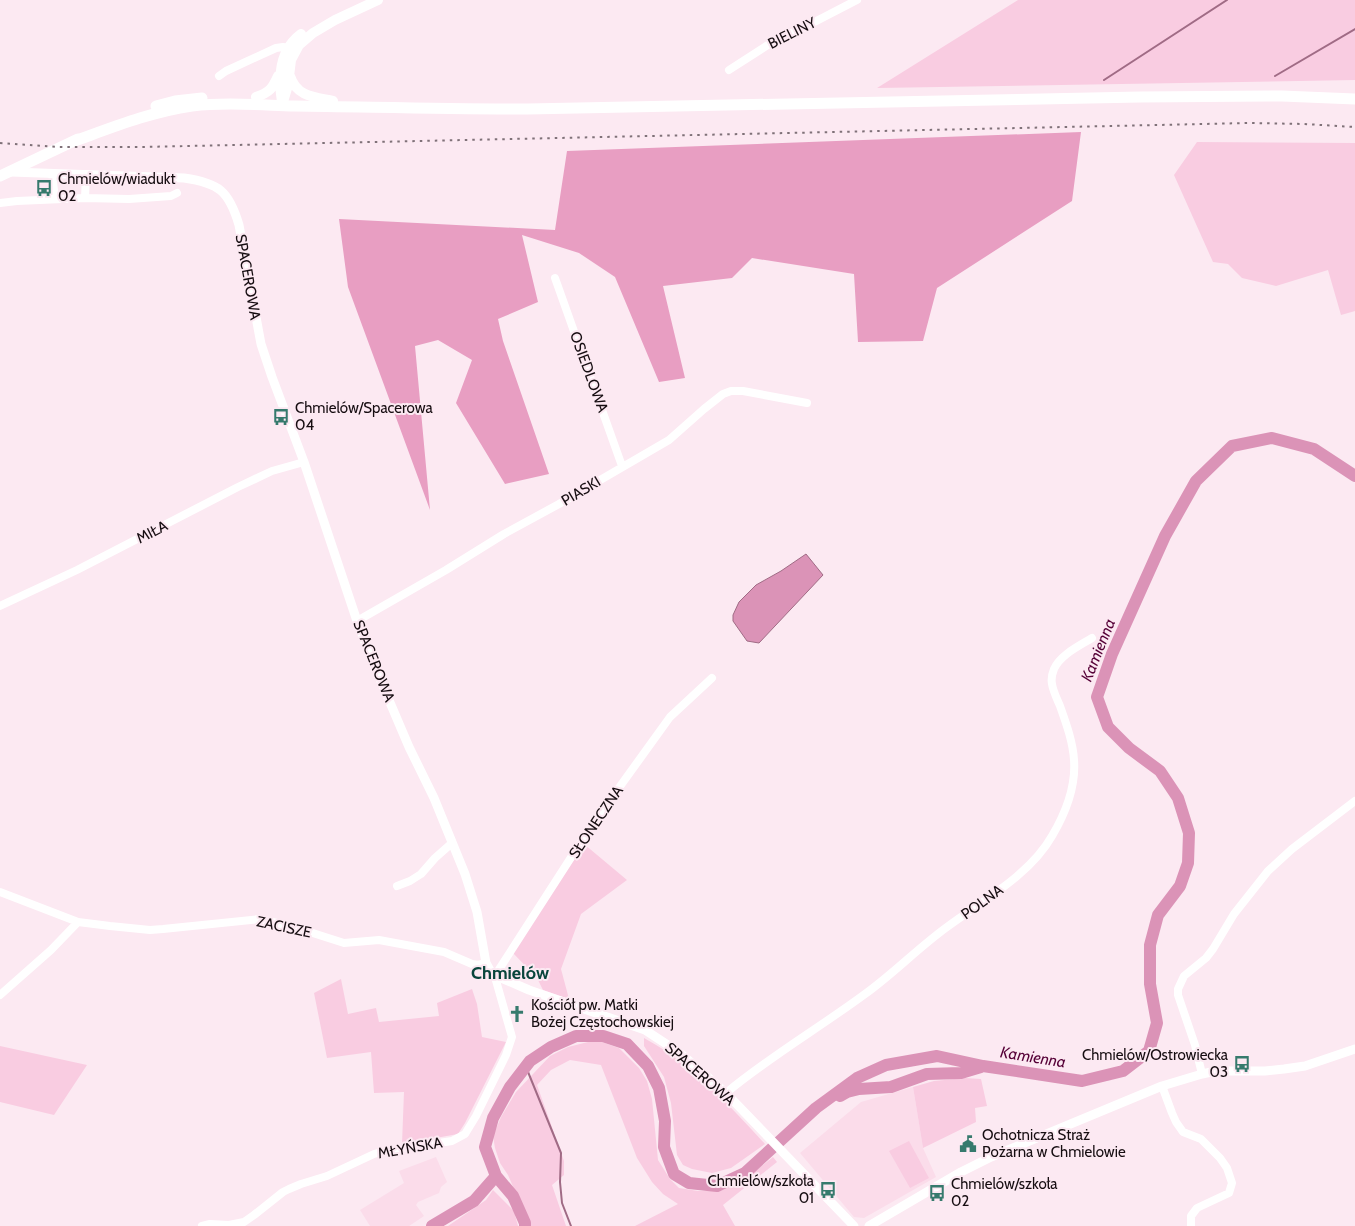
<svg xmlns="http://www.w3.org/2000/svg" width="1355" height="1226" font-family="Cabin,sans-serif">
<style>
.built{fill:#fbdcea}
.green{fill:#f9cce1}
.forest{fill:#e89ec2}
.water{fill:#db93b7;stroke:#a06b85}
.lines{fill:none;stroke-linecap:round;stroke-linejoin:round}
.stream{stroke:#a06b85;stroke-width:2}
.river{stroke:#db93b7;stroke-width:12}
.minor{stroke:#fff;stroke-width:8}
.tertiary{stroke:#fff;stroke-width:9}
.secondary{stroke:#fff;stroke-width:10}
.primary{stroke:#fff;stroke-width:11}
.rail{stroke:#7f7178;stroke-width:2;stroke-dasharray:2.5 5;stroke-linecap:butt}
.labels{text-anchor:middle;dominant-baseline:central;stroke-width:4;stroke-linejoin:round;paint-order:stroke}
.street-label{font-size:15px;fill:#160d11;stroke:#fce9f2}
.poi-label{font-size:15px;fill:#160d11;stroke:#fce9f2;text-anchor:start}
.water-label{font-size:16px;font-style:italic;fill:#560037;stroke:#fce9f2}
.quarter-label{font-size:18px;font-weight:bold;fill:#09453c;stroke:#fce9f2}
</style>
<rect width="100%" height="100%" fill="#fce9f2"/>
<path class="built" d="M 913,1087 L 923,1148 L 936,1177 L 864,1218 L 854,1217 L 800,1153 L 861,1102 Z
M 436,1157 L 447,1182 L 441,1187 L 439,1193 L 418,1202 L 416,1205 L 424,1216 L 409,1226 L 370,1226 L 360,1210 L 404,1183 L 399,1171 Z"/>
<path class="green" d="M 1018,0 L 1355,0 L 1355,80 L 877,88 Z
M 1197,142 L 1355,143 L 1355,311 L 1341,315 L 1328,270 L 1276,286 L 1242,278 L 1228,264 L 1213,262 L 1174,175 Z
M 584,844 L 627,880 L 581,914 L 561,969 L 569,999 L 543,990 L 537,978 L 513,953 Z
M 341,979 L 348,1014 L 376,1008 L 379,1022 L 439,1016 L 437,1003 L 472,989 L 477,1004 L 482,1037 L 506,1042 L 465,1123 L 458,1134 L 402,1144 L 404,1092 L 374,1093 L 371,1052 L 327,1058 L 314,993 Z
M 644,1038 C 694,1065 727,1103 765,1144 L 731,1168 L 712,1173 L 692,1169 L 683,1165 L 677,1155 L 671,1103 L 664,1077 L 644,1046 Z
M 588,1042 L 602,1042 L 619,1048 L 639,1068 L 647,1081 L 652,1099 L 658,1160 L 670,1179 L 679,1188 L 698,1191 L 720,1191 L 740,1183 L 773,1157 L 777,1162 L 723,1205 L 735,1226 L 635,1226 L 678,1204 L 663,1194 L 652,1182 L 637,1158 L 601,1065 L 570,1060 L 551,1070 L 537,1085 L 564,1161 L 564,1175 L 552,1185 L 566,1226 L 530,1226 L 508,1175 L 500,1163 L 495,1148 L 493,1136 L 501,1117 L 516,1092 L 550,1056 L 568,1047 Z
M 0,1046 L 87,1065 L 54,1115 L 0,1102 Z
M 965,1078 L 981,1079 L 987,1106 L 975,1108 L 976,1122 L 923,1148 L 913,1087 L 934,1081 Z
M 909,1141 L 929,1178 L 910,1188 L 889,1151 Z
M 493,1190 L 514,1211 L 518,1226 L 448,1226 L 486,1200 Z"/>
<path class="forest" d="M 1081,132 L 1072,201 L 937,288 L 923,341 L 858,342 L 854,274 L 752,258 L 732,278 L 663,286 L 685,378 L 659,382 L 615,277 L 579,253 L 522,235 L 538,302 L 498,319 L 503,341 L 549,474 L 505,484 L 456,403 L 472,360 L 438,340 L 415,346 L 430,510 L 348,287 L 339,219 L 555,230 L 567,151 Z"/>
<path class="water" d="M 806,554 L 823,575 L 759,643 L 747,641 L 733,621 L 733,615 L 739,602 L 756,585 L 781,571 Z"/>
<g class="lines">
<path class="stream" d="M 1275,76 L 1355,29
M 1104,80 L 1227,0
M 526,1067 L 561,1153 L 560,1182 L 562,1203 L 571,1226"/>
<path class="river" d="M 840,1096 L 847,1092 L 859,1089 L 891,1087 L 927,1074 L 961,1073 L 981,1067
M 496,1176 L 513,1196 L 525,1223 L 525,1226
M 432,1226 L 474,1201 L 496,1176 L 485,1147 L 493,1118 L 510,1087 L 530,1061 L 551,1047 L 576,1036 L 603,1036 L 627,1044 L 648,1066 L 659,1088 L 665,1121 L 664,1147 L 674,1174 L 689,1183 L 717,1186 L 745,1173 L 816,1108 L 857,1078 L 886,1065 L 937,1056 L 983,1066 L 1082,1081 L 1123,1071 L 1149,1051 L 1157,1023 L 1150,984 L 1150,945 L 1158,915 L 1180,886 L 1188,863 L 1189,833 L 1178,798 L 1160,771 L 1129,748 L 1108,727 L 1097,697 L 1112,654 L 1165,536 L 1196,481 L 1232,446 L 1272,438 L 1314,449 L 1355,476"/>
<path class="minor" d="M 729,70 L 777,39 L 799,30 L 857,0
M 219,76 L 226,71 L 276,48 L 283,47 L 292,49
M 52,173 L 55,199
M 85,198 L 86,174
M 0,203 L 17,201 L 85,198 L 129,199 L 171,196 L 177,193
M 555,278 L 622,466
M 0,606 L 77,570 L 238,487 L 272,471 L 304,462
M 357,621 L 446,570 L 504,534 L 559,504 L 669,440 L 704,409 L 723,394 L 731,391 L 743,391 L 807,403
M 397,886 L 410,881 L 421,874 L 435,858 L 452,843
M 0,892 L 78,922 L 110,926 L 150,930 L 163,929 L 260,919 L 294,927 L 344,943 L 379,940 L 444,952 L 472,964 L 478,965 L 486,963
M 0,995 L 51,950 L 78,922
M 1202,1074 L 1195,1045 L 1178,995 L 1178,989 L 1184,976 L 1206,958 L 1213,949 L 1234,914 L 1268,871 L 1292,849 L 1355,801
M 1162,1086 L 1172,1113 L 1176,1122 L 1183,1132 L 1201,1139 L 1220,1158 L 1227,1168 L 1232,1183 L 1229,1193 L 1197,1208 L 1191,1216 L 1191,1226
M 726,1093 C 769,1057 819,1028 865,994 C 893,974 918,948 947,927 C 982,901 1030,875 1052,836 C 1065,814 1076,786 1074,760 C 1073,742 1066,723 1060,706 C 1057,699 1053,691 1052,684 C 1051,679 1052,674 1054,669 C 1060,655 1079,646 1092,638
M 202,1226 L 210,1224 L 229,1225 L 244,1222 L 254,1215 L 283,1192 L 289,1189 L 301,1184 L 327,1176 L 374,1154 L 385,1151 L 452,1141 L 465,1134 L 476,1116 L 506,1055 L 512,1037 L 495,977 L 498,971 L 590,828 L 670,717 L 712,678"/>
<path class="tertiary" d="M 11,172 L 184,178 C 219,183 229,191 239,225 L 261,344 L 272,377 L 304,462 L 357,621 L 371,658 L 409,747 L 434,798 L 465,874 L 477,912 L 486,963 L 492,974 L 529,990 L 645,1030 L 680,1053 L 726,1093 L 854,1226
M 869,1226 L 961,1172 L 991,1157 L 1162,1086 L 1202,1074 L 1216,1071 L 1265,1071 L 1284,1069 L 1305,1066 L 1355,1049"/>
<path class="secondary" d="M 290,76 C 297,97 314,97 333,101
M 256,97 C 270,92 272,89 278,76
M 282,102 C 278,77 279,50 301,34
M 282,105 L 288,85 L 291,60 L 299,45 L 313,33 L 335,20 L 378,0"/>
<path class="primary" d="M 156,106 L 175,101 L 202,98
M 72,142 C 111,128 150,112 192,106 C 225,102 260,105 294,106 C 372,107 450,109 528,109 L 1140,97 L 1282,96 L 1355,99
M 0,176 L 78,139"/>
<path class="rail" d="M 0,143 L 58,147 L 142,147 L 1249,123 L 1304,124 L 1355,127"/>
</g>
<defs>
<g id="bus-bare" transform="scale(1.35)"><path d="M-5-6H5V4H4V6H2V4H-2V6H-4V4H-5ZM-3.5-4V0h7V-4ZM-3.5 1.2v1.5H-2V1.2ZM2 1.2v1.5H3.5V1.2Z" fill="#367a6d" stroke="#fce9f2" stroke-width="2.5" paint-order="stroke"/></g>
<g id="church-bare" transform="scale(1.35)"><path d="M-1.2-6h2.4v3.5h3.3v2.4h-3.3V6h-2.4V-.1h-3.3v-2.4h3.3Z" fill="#367a6d" stroke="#fce9f2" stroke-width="2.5" paint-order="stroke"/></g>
<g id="civic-bare" transform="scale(1.35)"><path d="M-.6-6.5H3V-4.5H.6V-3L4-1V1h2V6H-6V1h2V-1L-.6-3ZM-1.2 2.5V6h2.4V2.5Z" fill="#367a6d" stroke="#fce9f2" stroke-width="2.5" paint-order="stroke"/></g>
</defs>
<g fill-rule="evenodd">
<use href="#bus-bare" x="44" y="188"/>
<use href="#bus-bare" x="281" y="417"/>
<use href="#church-bare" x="517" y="1014"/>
<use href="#bus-bare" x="1242" y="1064"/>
<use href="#civic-bare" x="968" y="1144"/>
<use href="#bus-bare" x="828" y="1190"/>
<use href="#bus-bare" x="937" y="1193"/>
</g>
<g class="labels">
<g class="street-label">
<text transform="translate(792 33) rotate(-27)">BIELINY</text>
<text transform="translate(248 277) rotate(80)">SPACEROWA</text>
<text transform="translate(589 372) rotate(70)">OSIEDLOWA</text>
<text transform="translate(581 491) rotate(-31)">PIASKI</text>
<text transform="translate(152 532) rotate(-27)">MIŁA</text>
<text transform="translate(374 661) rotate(68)">SPACEROWA</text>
<text transform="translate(596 822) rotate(-56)">SŁONECZNA</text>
<text transform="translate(982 902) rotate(-36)">POLNA</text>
<text transform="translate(284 927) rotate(12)">ZACISZE</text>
<text transform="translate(700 1074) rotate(41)">SPACEROWA</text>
<text transform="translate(410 1148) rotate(-10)">MŁYŃSKA</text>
</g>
<g class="poi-label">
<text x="58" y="179">Chmielów/wiadukt<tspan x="58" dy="17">02</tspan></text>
<text x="295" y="408">Chmielów/Spacerowa<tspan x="295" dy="17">04</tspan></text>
<text x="531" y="1005">Kościół pw. Matki<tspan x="531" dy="17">Bożej Częstochowskiej</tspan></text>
<text x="1228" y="1055" text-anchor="end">Chmielów/Ostrowiecka<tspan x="1228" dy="17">03</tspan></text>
<text x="982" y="1135">Ochotnicza Straż<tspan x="982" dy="17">Pożarna w Chmielowie</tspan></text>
<text x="814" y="1181" text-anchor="end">Chmielów/szkoła<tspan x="814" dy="17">01</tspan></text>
<text x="951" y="1184">Chmielów/szkoła<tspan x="951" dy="17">02</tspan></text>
</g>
<g class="water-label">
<text transform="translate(1098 650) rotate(-68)">Kamienna</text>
<text transform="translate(1033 1057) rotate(9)">Kamienna</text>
</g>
<g class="quarter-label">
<text x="510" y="973">Chmielów</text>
</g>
</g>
</svg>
